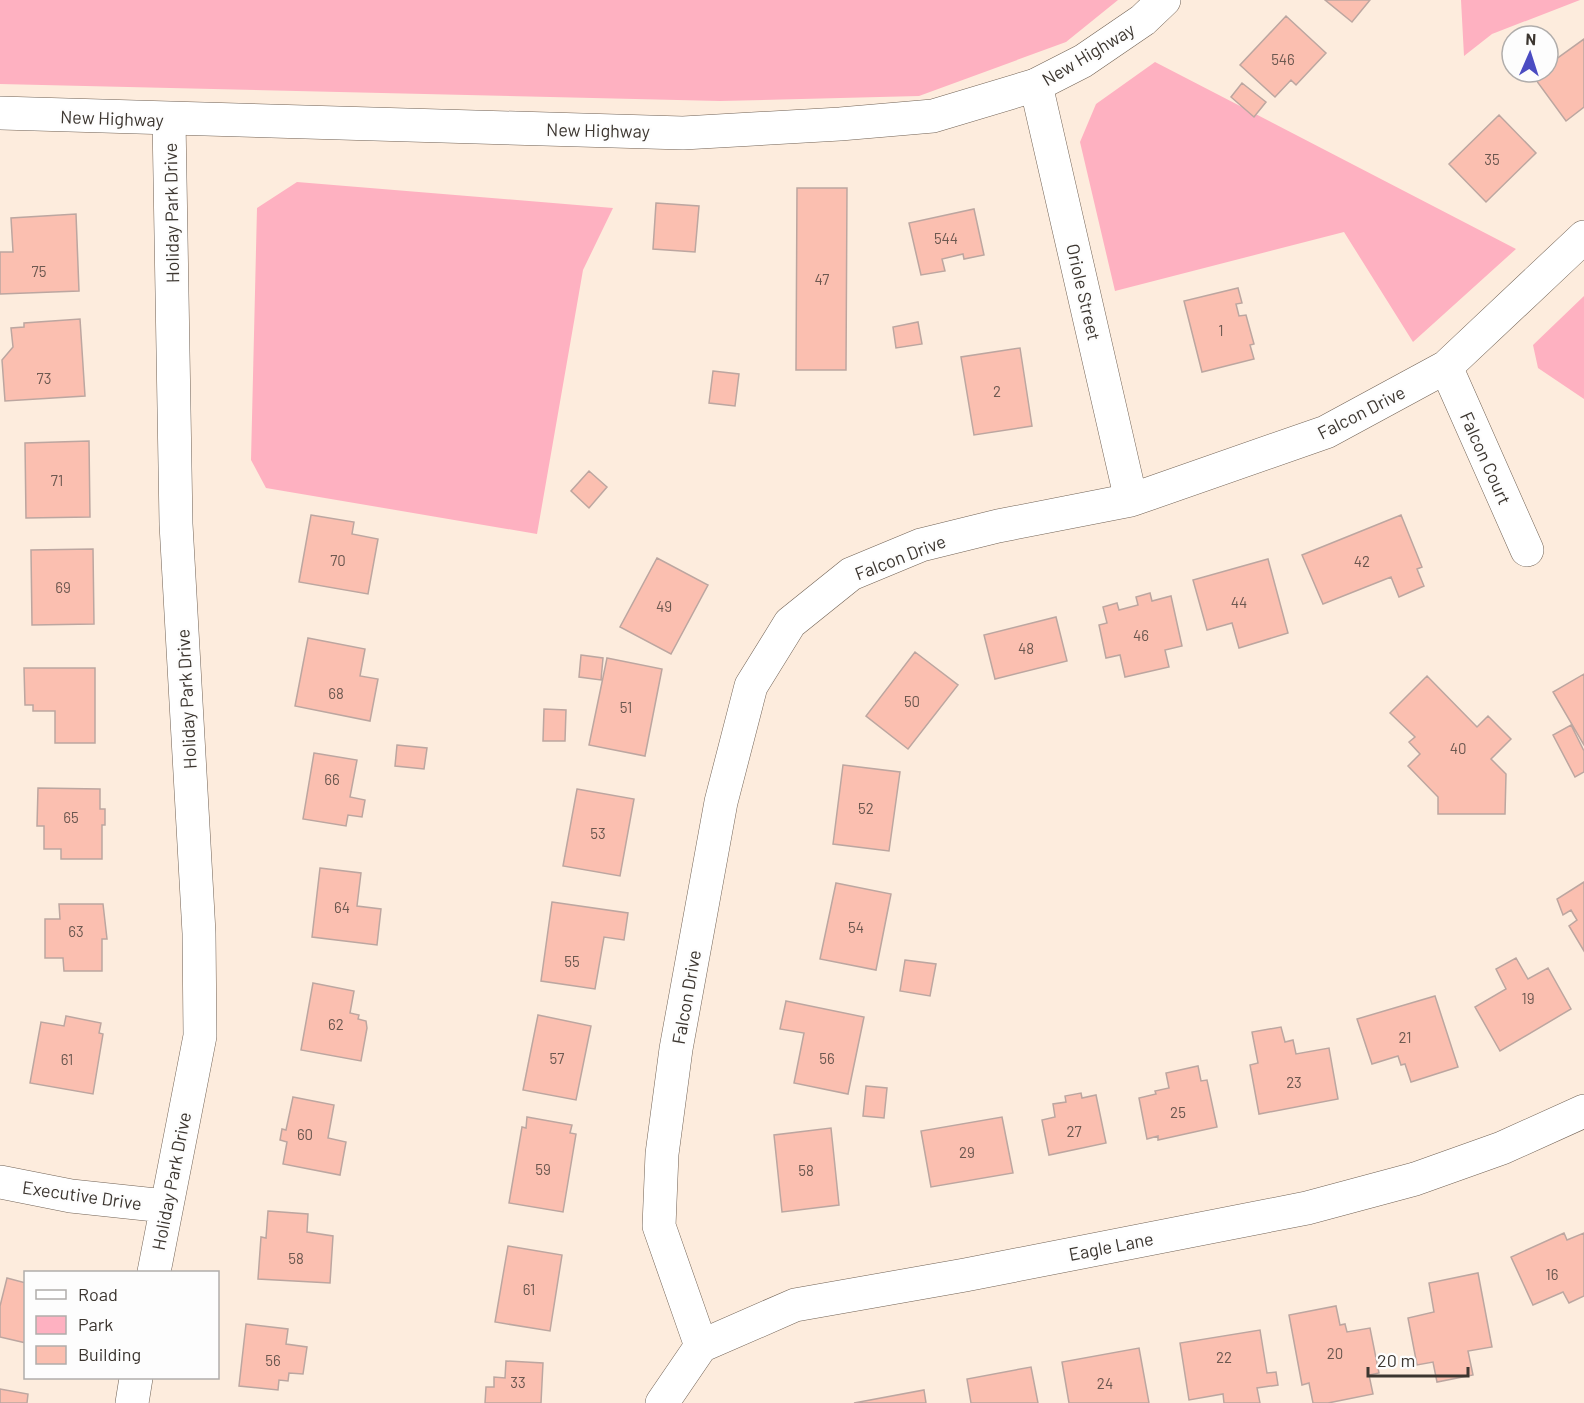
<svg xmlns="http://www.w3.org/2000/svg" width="1584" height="1403" font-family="Barlow,sans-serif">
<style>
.green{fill:#feb1c1}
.building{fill:#fbbfb0;stroke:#bca6a0;stroke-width:1.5}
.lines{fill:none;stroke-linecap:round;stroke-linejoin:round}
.street-casing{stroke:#716255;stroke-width:34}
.secondary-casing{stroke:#716255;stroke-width:34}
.street{stroke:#fff;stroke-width:33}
.secondary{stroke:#fff;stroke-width:33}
.labels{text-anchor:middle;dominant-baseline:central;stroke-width:4.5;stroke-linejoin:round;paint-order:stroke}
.number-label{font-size:15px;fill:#6c5850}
.street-label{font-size:18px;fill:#3c3630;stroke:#fdfdfd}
</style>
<rect width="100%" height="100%" fill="#fdecdd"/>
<path class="green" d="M 0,0 L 1118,0 L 1066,42 L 919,96 L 720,101 L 0,84 Z
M 1461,0 L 1580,0 L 1492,34 L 1464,56 Z
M 1155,62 L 1516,249 L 1413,342 L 1344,232 L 1115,291 L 1080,142 L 1096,104 Z
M 297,182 L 613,208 L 583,270 L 537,534 L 266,488 L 251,460 L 257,208 Z
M 1584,296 L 1584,399 L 1538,368 L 1533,345 Z"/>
<path class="building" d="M 1325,0 L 1370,0 L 1352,22 Z
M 1286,16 L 1326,53 L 1296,85 L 1291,80 L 1275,97 L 1240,65 Z
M 1584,39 L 1584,107 L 1566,121 L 1533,76 L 1538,72 L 1548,72 L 1548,65 Z
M 1242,83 L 1266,102 L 1254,117 L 1231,97 Z
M 1499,115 L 1536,153 L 1486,202 L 1449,164 Z
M 797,188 L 847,188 L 846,370 L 796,370 Z
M 656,203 L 699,206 L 695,252 L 653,249 Z
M 974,209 L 984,255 L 964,259 L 963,254 L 942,259 L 945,271 L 921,275 L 909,223 Z
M 76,214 L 79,291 L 0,294 L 0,252 L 13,252 L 11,218 Z
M 1238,288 L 1242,303 L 1236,304 L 1239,316 L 1246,315 L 1254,344 L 1250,345 L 1254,359 L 1202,372 L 1184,301 Z
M 80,319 L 85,396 L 5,401 L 2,360 L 13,347 L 11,328 L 24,327 L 24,323 Z
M 918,322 L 922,344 L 896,348 L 893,327 Z
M 1020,348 L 1032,426 L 974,435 L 961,357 Z
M 713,371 L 739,374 L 735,406 L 709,403 Z
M 89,441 L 90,517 L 26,518 L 25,443 Z
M 589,471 L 607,487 L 589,508 L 571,491 Z
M 311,515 L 354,522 L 352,534 L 378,539 L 368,594 L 299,582 Z
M 1401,515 L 1422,567 L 1417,569 L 1424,586 L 1399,597 L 1391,577 L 1323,604 L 1302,555 Z
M 93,549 L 94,624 L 32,625 L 31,550 Z
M 657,558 L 708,585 L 671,654 L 620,627 Z
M 1268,559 L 1288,633 L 1239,648 L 1232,623 L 1207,630 L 1193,580 Z
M 1150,593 L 1152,601 L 1171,596 L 1182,646 L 1165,650 L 1169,667 L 1125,677 L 1120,655 L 1106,658 L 1099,625 L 1107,623 L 1103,607 L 1117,603 L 1119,610 L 1138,605 L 1136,597 Z
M 1056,617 L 1067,661 L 995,679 L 984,635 Z
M 308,638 L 365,649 L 360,676 L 378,679 L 370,721 L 295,706 Z
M 915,652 L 958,685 L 908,749 L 866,716 Z
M 581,655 L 603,658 L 601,680 L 579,677 Z
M 607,658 L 662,669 L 645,756 L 589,745 Z
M 24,668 L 95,668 L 95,743 L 55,743 L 55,711 L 33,711 L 33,705 L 25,705 Z
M 1584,674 L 1584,745 L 1553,692 Z
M 1427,676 L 1477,727 L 1488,716 L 1511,739 L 1491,759 L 1506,774 L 1505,814 L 1438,814 L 1438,797 L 1408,766 L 1420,754 L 1409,742 L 1415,737 L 1390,713 Z
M 544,709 L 566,710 L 565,741 L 543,741 Z
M 1571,725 L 1584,751 L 1584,772 L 1575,777 L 1553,735 Z
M 397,745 L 427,748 L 424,769 L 395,766 Z
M 314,753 L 357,760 L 350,797 L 365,800 L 362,817 L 348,815 L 346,826 L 303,819 Z
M 843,765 L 900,772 L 889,851 L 833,844 Z
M 38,788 L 100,789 L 100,809 L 105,809 L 105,825 L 102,825 L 102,859 L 61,859 L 61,849 L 44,849 L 44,826 L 37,826 Z
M 577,789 L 634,799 L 620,876 L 563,866 Z
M 320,868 L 361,873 L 357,906 L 381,909 L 377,945 L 312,937 Z
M 1584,882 L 1584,951 L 1569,926 L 1577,920 L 1571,910 L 1563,915 L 1557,899 Z
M 836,883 L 891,894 L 876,970 L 820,959 Z
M 552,902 L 628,913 L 624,940 L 604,937 L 595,989 L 541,981 Z
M 59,904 L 103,904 L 107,939 L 102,939 L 102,971 L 64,971 L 63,958 L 45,958 L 45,919 L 60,919 Z
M 1516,958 L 1528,979 L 1548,968 L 1571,1009 L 1500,1051 L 1475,1007 L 1506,989 L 1496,969 Z
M 905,960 L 936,964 L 930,996 L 900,991 Z
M 313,983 L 354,991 L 350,1013 L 359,1015 L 358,1019 L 366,1021 L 367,1028 L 361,1061 L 301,1050 Z
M 1435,996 L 1458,1067 L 1411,1082 L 1405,1064 L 1401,1065 L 1398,1056 L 1372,1064 L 1357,1019 Z
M 786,1001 L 864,1017 L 848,1094 L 794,1083 L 804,1033 L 780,1029 Z
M 538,1015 L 591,1026 L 576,1100 L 523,1090 Z
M 66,1016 L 101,1023 L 99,1033 L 103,1034 L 93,1094 L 30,1083 L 41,1022 L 64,1026 Z
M 1281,1027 L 1285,1042 L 1293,1040 L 1296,1054 L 1329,1048 L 1338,1099 L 1259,1114 L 1250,1065 L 1258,1063 L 1252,1032 Z
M 1198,1066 L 1201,1081 L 1207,1080 L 1217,1127 L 1158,1140 L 1158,1136 L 1147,1139 L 1139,1098 L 1156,1094 L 1155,1091 L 1169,1088 L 1166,1073 Z
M 866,1086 L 887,1088 L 884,1118 L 863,1116 Z
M 1081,1093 L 1082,1098 L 1096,1095 L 1106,1143 L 1049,1155 L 1042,1120 L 1055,1117 L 1053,1104 L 1066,1102 L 1065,1096 Z
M 293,1097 L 334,1105 L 328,1138 L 346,1142 L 340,1175 L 283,1164 L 287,1142 L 280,1140 L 282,1129 L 286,1130 Z
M 527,1117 L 572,1125 L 570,1133 L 576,1134 L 563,1212 L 509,1203 L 522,1127 L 526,1128 Z
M 1002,1117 L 1013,1173 L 931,1187 L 921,1131 Z
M 831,1128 L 839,1205 L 782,1212 L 774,1135 Z
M 268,1211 L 308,1214 L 307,1232 L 333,1236 L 330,1283 L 258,1279 L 261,1237 L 266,1238 Z
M 1564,1233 L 1567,1240 L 1584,1233 L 1584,1296 L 1569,1303 L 1563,1292 L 1533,1305 L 1511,1257 Z
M 508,1246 L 562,1255 L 550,1331 L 495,1322 Z
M 1478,1273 L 1492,1347 L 1468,1351 L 1473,1375 L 1437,1382 L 1433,1362 L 1417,1365 L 1408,1318 L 1434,1312 L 1429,1283 Z
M 7,1278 L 26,1283 L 26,1343 L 0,1337 L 0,1306 Z
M 1336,1306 L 1340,1325 L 1345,1324 L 1347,1332 L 1370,1328 L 1379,1373 L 1369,1375 L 1373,1394 L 1328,1403 L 1313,1403 L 1309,1383 L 1302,1385 L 1289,1315 Z
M 246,1324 L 288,1329 L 286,1344 L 307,1347 L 303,1374 L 289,1373 L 288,1381 L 279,1380 L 278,1390 L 239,1386 Z
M 1260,1330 L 1267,1373 L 1276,1372 L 1278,1385 L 1257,1388 L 1260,1403 L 1224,1403 L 1223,1394 L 1189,1400 L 1180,1343 Z
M 1139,1348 L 1149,1403 L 1069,1403 L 1062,1362 Z
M 506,1361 L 543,1363 L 541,1403 L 485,1403 L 486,1387 L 494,1387 L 494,1377 L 505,1378 Z
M 1031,1367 L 1038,1403 L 971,1403 L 967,1379 Z
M 0,1389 L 28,1394 L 27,1403 L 0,1403 Z
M 924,1390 L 926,1403 L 854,1403 Z"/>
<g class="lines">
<g class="street-casing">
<path id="street" d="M 1036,85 L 1131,500
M 1446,367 L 1527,550
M 0,1182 L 71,1196 L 165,1206
M 154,1272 L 200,1036 L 199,933 L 176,524 L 169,120
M 701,1346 L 659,1226 L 662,1154 L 676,1049 L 721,802 L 751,686 L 790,623 L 851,574 L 921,545 L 998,526 L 1131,500 L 1326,432 L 1446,367 L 1584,237
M 132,1403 L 136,1378
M 662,1403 L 701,1346 L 795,1305 L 965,1275 L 1307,1208 L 1415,1179 L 1502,1148 L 1584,1111"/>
</g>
<g class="secondary-casing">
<path id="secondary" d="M 0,113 L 683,133 L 840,124 L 933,116 L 1036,85 L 1083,61 L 1143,20 L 1164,0"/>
</g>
<use href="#street" class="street"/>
<use href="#secondary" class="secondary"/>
</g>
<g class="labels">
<g class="number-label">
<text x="1283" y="59">546</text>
<text x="1492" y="159">35</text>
<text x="946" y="238">544</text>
<text x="39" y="271">75</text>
<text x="822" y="279">47</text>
<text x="1221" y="330">1</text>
<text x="44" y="378">73</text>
<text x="997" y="391">2</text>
<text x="57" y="480">71</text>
<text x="338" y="560">70</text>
<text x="1362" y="561">42</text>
<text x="63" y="587">69</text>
<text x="1239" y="602">44</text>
<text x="664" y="606">49</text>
<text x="1141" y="635">46</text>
<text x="1026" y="648">48</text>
<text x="336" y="693">68</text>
<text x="912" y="701">50</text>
<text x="626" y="707">51</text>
<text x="1458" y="748">40</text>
<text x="332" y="779">66</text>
<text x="866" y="808">52</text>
<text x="71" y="817">65</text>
<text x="598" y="833">53</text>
<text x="342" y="907">64</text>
<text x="856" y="927">54</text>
<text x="76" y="931">63</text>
<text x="572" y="961">55</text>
<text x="1528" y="998">19</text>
<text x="336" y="1024">62</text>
<text x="1405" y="1037">21</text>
<text x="557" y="1058">57</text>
<text x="827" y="1058">56</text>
<text x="67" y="1059">61</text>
<text x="1294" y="1082">23</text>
<text x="1178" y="1112">25</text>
<text x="1074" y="1131">27</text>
<text x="305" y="1134">60</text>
<text x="967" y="1152">29</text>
<text x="543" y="1169">59</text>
<text x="806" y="1170">58</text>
<text x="296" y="1258">58</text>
<text x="1552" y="1274">16</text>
<text x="529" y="1289">61</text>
<text x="1335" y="1353">20</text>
<text x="1224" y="1357">22</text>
<text x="273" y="1360">56</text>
<text x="518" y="1382">33</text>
<text x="1105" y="1383">24</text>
</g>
<g class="street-label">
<text transform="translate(1088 54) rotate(-31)">New Highway</text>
<text transform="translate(112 118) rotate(2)">New Highway</text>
<text transform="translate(598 130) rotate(1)">New Highway</text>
<text transform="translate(171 213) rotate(-91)">Holiday Park Drive</text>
<text transform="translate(1084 292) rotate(77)">Oriole Street</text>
<text transform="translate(1361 412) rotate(-27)">Falcon Drive</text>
<text transform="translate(1486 458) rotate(66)">Falcon Court</text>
<text transform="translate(900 557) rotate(-21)">Falcon Drive</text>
<text transform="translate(186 699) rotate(-93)">Holiday Park Drive</text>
<text transform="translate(686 997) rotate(-80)">Falcon Drive</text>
<text transform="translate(171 1181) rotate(-79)">Holiday Park Drive</text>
<text transform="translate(82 1195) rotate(8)">Executive Drive</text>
<text transform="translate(1111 1246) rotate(-11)">Eagle Lane</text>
</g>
</g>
<rect x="24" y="1271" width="195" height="108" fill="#fdfdfd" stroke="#b0adab" stroke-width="1.5"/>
<rect x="36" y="1290" width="30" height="9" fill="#ffffff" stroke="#b0adab" stroke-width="1.5"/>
<text x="78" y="1301" font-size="18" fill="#3c3630">Road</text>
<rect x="36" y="1316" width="30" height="18" fill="#feb1c1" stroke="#b0adab" stroke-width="1.5"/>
<text x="78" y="1331" font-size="18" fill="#3c3630">Park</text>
<rect x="36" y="1346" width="30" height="18" fill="#fbbfb0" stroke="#b0adab" stroke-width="1.5"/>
<text x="78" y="1361" font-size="18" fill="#3c3630">Building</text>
<g transform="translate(1530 54) rotate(3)"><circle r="28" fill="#fdfdfd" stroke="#b0adab" stroke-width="1.5"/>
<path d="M0-4.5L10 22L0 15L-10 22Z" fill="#4b4cc2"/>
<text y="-9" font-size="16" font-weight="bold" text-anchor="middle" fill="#3c3630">N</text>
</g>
<path d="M1368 1367v9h100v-9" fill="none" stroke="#3c3630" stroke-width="3"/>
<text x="1377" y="1367" font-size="18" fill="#3c3630" stroke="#fdfdfd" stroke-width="4.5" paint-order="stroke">20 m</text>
</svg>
